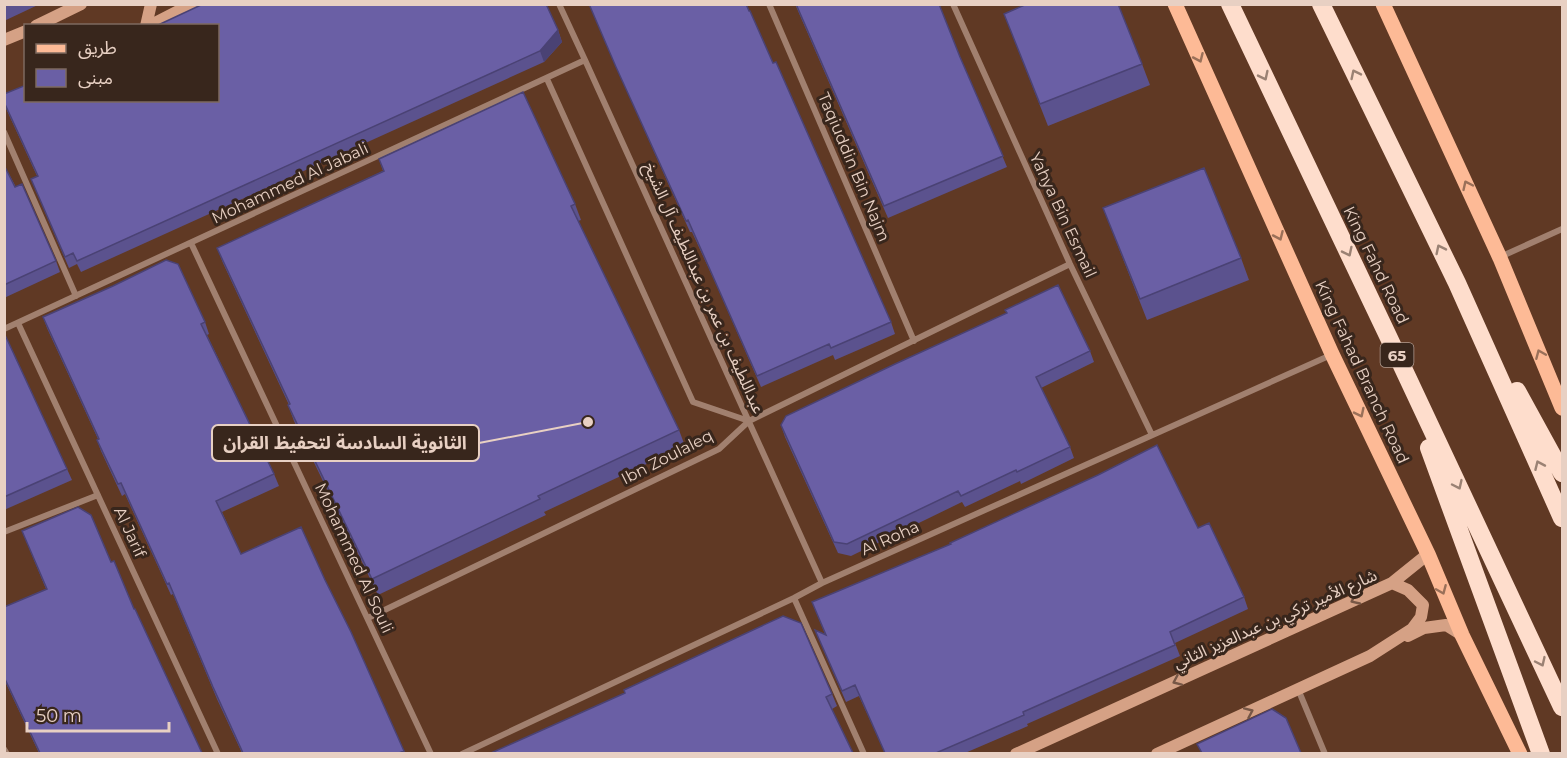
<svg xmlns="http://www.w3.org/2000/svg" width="1567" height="758" font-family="Montserrat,'Noto Sans Arabic',sans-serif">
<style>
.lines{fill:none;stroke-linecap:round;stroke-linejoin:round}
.street{stroke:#a1806f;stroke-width:6}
.secondary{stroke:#d5a185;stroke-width:12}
.primary{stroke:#fdba96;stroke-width:15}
.highway{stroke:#feddcc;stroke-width:18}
.wall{fill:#5b528e}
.shaded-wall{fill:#4a4274}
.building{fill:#6a5fa5;stroke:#4a4274;stroke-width:1.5}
.oneway{stroke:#9a7059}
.oneway2{stroke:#9b8274}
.oneway3{stroke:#775746}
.labels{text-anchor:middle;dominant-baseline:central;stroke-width:6;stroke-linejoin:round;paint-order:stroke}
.shield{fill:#38261c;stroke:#b39d91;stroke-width:1.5}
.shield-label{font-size:15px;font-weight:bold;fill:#e8d0c3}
.street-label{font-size:16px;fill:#e8d0c3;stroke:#38261c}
.leader{fill:none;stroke:#e8d0c3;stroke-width:2}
.callout-dot{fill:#e8d0c3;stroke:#38261c;stroke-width:2}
.callout{fill:#38261c;stroke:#e8d0c3;stroke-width:2}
.callout-label{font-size:18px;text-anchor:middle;font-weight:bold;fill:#e8d0c3}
</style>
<rect width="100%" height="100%" fill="#603924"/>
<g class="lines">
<path class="street" d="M 559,4 L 585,60 L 822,583
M 769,4 L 914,341
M 953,4 L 1070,264 L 1152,435
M 547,79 L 693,402 L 749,421
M 4,132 L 76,296
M 191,243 L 431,754
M 1500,257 L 1562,229
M 18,323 L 218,754
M 4,329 L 585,60
M 4,532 L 98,495
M 794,598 L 864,754
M 368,618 L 719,449 L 749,421 L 1070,264
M 1298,689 L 1325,754
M 4,749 L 7,754
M 462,754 L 794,598 L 822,583 L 1331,355"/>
<path class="secondary" d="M 36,26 L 81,4
M 146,26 L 151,4
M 149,26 L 192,4
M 4,40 L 26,31
M 1392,583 L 1428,554
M 1408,636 L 1424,628 L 1446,625 L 1462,635
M 1016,754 L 1392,583 L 1408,590 L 1423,605 L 1421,617 L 1412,629 L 1370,656 L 1157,754"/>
<path class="primary" d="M 1175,4 L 1332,354 L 1428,554 L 1462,635 L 1520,754
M 1383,4 L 1500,258 L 1562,408"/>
<path class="highway" d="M 1230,4 L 1388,336 L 1562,707
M 1321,4 L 1457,283 L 1562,518
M 1517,391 L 1562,473
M 1429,448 L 1541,754"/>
</g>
<path class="wall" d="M 4,4 L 40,4 L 4,21 Z
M 589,4 L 746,4 L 891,322 L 895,334 L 835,360 L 833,355 L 761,387 L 716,284 L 692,232 L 690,232 L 621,78 Z
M 795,4 L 939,4 L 960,57 L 1007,167 L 888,218 Z
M 1004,14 L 1142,64 L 1150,85 L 1048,126 Z
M 558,30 L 562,42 L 544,62 L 81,272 L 77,264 L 69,268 L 31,179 L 37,176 L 4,104 L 4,94 Z
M 379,159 L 575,204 L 581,220 L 578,221 L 679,430 L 685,446 L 544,512 L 546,515 L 378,595 L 294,421 L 288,405 L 289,405 L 223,263 L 217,248 L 383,171 Z
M 4,165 L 56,261 L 60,272 L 4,298 Z
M 1103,208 L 1241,258 L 1249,280 L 1147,320 Z
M 43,317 L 205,322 L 209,334 L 207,335 L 274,474 L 279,486 L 222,512 L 241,554 L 325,580 L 351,632 L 405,753 L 242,753 L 217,699 L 173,594 L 171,595 L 125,494 L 122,496 L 101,451 L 97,440 L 98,439 L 47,328 Z
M 4,337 L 67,469 L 72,480 L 4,510 Z
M 1090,351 L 1094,362 L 1041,388 L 1070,447 L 1074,458 L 1021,484 L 1020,481 L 965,507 L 962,502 L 851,556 L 838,553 L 785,437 L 781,425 Z
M 1198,528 L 1244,597 L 1248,609 L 1175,643 L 1180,656 L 1027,724 L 1028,726 L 965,753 L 885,753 L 859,696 L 846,702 L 815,630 L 825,634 L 812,602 Z
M 22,531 L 111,562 L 202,753 L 39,753 L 4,679 L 4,607 L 46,589 Z
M 832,694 L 837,706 L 832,709 L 491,753 Z"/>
<path class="shaded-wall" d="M 558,30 L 562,42 L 544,62 L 540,51 Z"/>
<path class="building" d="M 203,4 L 546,4 L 558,30 L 540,51 L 77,261 L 73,253 L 65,257 L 31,179 L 38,176 L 4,102 L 4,94 L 26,85 L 26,100 L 218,100 L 218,26 L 156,26 Z
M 589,4 L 746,4 L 749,11 L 750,11 L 773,63 L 776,62 L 891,322 L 831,348 L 829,344 L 757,376 L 688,220 L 686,221 L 616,67 Z
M 796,4 L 939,4 L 960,57 L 1003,156 L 884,206 Z
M 1027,4 L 1118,4 L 1142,64 L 1040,104 L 1004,14 Z
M 523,92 L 575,204 L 571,206 L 679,430 L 538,496 L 540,499 L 372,579 L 288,405 L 290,404 L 217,248 L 384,171 L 379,159 Z
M 4,165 L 15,187 L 22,184 L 56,261 L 4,285 Z
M 1204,168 L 1241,258 L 1140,299 L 1103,208 Z
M 166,260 L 178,264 L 205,322 L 201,324 L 274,474 L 216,501 L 241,554 L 301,527 L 325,580 L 351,632 L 404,751 L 399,753 L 243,753 L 213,687 L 169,583 L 167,584 L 121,483 L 118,484 L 97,440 L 99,439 L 43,317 L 113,286 Z
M 1058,285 L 1090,351 L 1036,377 L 1070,447 L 1017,472 L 1016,470 L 961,496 L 958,491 L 847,544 L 834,542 L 781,425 L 786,416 L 895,364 L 1007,313 L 1005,310 Z
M 4,337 L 6,337 L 67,469 L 4,497 Z
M 1157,445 L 1198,528 L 1209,523 L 1244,597 L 1170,632 L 1175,645 L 1023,712 L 1024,715 L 936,753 L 885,753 L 855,685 L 842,691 L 815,630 L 826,635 L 812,602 L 951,544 L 950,543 L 1098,475 Z
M 78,507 L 91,515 L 111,562 L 114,561 L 134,609 L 135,609 L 202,753 L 40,753 L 4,677 L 4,607 L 47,589 L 22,531 Z
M 783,616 L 801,623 L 832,694 L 826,697 L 853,753 L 491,753 L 625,693 L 624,690 Z
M 1272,709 L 1286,718 L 1301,753 L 1202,753 L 1197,744 Z"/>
<defs><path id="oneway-chevron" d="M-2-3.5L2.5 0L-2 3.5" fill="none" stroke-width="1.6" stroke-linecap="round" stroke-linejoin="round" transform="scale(1.5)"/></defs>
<g class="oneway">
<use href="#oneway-chevron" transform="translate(1199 58) rotate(66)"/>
<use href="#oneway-chevron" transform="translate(1467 185) rotate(-115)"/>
<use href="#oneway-chevron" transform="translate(1279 236) rotate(66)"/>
<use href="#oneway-chevron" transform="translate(1540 354) rotate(-113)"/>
<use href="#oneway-chevron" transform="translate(1360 413) rotate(64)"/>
<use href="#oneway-chevron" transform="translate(1442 590) rotate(67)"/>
</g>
<g class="oneway2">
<use href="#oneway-chevron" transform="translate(1355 74) rotate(-116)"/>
<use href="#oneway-chevron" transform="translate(1264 76) rotate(64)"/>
<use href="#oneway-chevron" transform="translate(1440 249) rotate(-116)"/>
<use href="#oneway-chevron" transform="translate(1348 252) rotate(64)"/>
<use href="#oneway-chevron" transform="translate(1539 465) rotate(-114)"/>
<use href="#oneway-chevron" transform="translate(1458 485) rotate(65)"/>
<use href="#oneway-chevron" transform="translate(1541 662) rotate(65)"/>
</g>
<g class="oneway3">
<use href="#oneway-chevron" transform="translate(1355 600) rotate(155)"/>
<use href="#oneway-chevron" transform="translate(1177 681) rotate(156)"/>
<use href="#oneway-chevron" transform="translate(1249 712) rotate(-24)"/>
</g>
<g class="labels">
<rect class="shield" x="1380.5" y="343" width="33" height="24" rx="4.5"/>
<g class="shield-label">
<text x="1397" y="355">65</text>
</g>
<g class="street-label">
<text transform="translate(854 167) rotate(67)">Taqiuddin Bin Najm</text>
<text transform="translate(290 183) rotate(-25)">Mohammed Al Jabali</text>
<text transform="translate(1063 215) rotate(65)">Yahya Bin Esmail</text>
<text transform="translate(1376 265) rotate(64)">King Fahd Road</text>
<text transform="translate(704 288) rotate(66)">عبداللطيف بن عمر بن عبداللطيف آل الشيخ</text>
<text transform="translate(1362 372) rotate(65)">King Fahad Branch Road</text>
<text transform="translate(667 457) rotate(-27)">Ibn Zoulaleq</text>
<text transform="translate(130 532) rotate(65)">Al Jarif</text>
<text transform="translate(890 538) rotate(-24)">Al Roha</text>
<text transform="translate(354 558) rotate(65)">Mohammed Al Souli</text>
<text transform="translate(1275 619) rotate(-24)">شارع الأمير تركي بن عبدالعزيز الثاني</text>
</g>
</g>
<path class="leader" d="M588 422L479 443"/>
<circle class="callout-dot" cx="588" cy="422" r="6"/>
<rect class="callout" x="212" y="425" width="267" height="36" rx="6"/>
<g class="callout-label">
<text x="345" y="449">الثانوية السادسة لتحفيظ القران</text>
</g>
<rect width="1567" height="758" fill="none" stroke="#e8d0c3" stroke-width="12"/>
<rect x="24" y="24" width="195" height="78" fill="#38261c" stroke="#7e6a5f" stroke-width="1.5"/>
<rect x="36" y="44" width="30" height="9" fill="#fdba96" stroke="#7e6a5f" stroke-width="1.5"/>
<text x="78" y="54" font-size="18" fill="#e8d0c3">طريق</text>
<rect x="36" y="69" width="30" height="18" fill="#6a5fa5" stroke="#7e6a5f" stroke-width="1.5"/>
<text x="78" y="84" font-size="18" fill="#e8d0c3">مبنى</text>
<path d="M27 722v9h142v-9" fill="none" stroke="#e8d0c3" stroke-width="3"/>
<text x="36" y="722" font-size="18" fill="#e8d0c3" stroke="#38261c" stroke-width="4.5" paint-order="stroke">50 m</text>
</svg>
